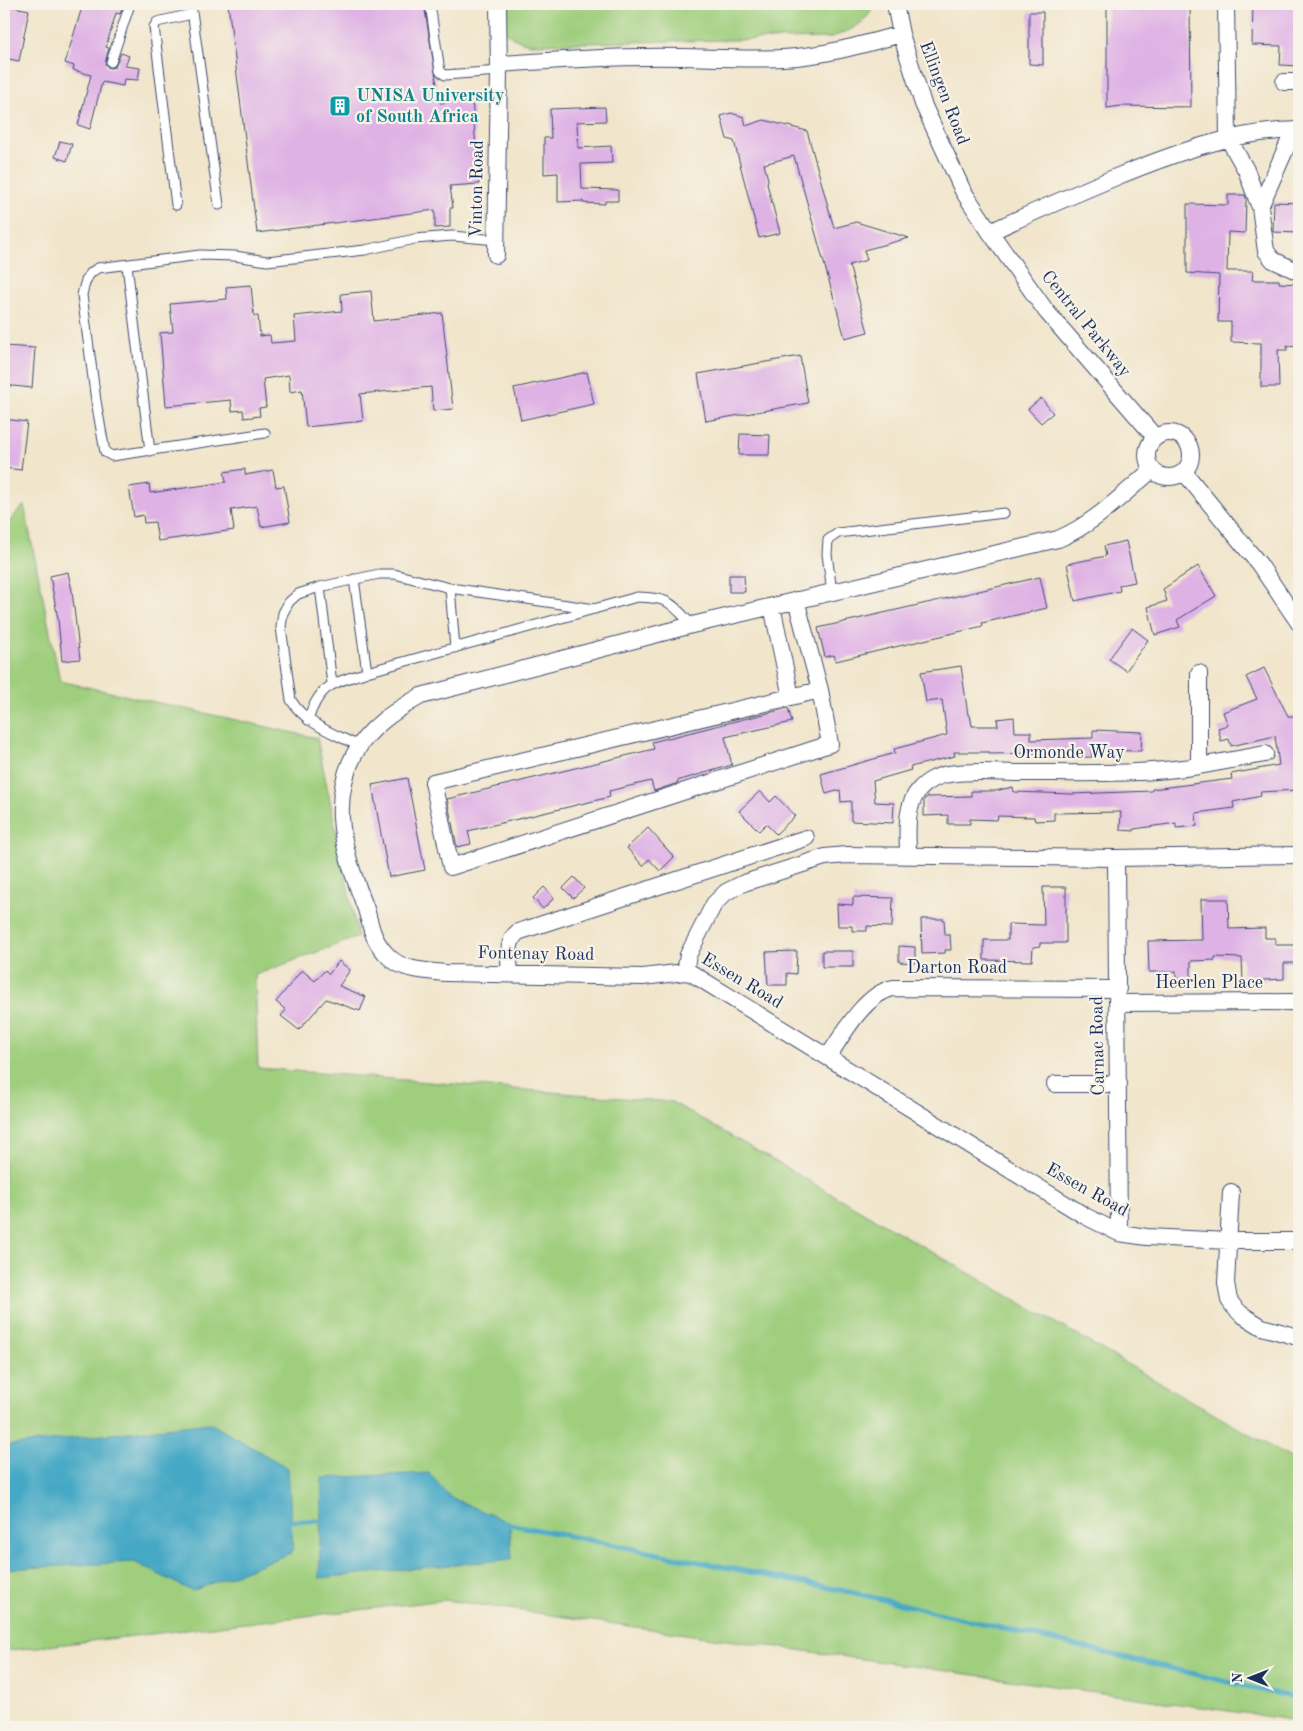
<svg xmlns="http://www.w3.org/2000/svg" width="1303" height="1731" font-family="'Old Standard TT',serif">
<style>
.green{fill:#9fce7d;stroke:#5d7e6e}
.water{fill:#45a8c5;stroke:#306c92}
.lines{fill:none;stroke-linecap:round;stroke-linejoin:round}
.stream{stroke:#45a8c5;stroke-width:5}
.building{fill:#dfb2e5}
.lane-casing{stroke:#3b4a6e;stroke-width:11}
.street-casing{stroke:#3b4a6e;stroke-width:18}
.lane{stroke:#fff;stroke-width:9}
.street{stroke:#fff;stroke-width:16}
.labels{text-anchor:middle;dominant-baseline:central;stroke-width:4.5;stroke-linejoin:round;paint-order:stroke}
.street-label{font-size:18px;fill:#1b2f5e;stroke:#f7f3e8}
.culture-label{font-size:18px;font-weight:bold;fill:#0d838f;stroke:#f7f3e8;text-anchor:start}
</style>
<rect width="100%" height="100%" fill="#f7f3e8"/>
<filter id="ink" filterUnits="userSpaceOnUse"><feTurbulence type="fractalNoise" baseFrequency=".02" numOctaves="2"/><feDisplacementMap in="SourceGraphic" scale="10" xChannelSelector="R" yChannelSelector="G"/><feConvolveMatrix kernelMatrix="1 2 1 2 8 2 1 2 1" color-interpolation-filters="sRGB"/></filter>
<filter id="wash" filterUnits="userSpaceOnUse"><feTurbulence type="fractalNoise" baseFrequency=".0096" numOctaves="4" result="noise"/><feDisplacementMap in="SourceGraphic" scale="20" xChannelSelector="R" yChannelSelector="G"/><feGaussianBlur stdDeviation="1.12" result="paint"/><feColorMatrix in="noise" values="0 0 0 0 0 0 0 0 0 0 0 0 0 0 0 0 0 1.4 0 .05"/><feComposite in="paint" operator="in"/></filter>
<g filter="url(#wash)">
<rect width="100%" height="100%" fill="#f1e5cb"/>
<path class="green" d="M 502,4 L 874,4 C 867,25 848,31 830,38 L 531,44 C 520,42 513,39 505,31 Z
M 24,505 L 60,681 L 317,738 L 358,937 L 255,975 L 258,1068 L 672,1102 L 1299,1463 L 1299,1721 L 445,1600 L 4,1651 L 4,527 Z"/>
<path class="water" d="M 210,1423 L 288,1468 L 293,1552 L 192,1591 L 134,1562 L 4,1569 L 4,1446 Z
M 429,1473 L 450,1497 L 510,1523 L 512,1559 L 319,1578 L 322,1478 Z"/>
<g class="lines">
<path class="stream" d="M 287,1521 L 326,1521
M 504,1523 L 855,1593 L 1299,1699"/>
</g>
<g id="blocks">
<path class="building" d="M 83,4 L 124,4 L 120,14 L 116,13 L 106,47 L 109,48 L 105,64 L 109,68 L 115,67 L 121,53 L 129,56 L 125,66 L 140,68 L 138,80 L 124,79 L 123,86 L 102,82 L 90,129 L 78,125 L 91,75 L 73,70 L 74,66 L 65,63 Z
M 228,4 L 424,4 L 440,103 L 472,100 L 479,184 L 450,186 L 453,208 L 450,208 L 450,227 L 435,228 L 435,210 L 257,233 Z
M 1107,4 L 1190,4 L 1191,107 L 1121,106 L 1107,108 Z
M 1253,4 L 1299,4 L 1299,66 L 1280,65 L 1281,46 L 1252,45 Z
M 4,5 L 29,10 L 19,61 L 4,58 Z
M 1029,12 L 1043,12 L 1043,65 L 1029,64 Z
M 605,107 L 606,121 L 577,122 L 578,148 L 611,146 L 612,163 L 581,164 L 582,189 L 618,190 L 618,201 L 605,201 L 605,204 L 583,203 L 583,201 L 558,202 L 558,173 L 544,174 L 544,138 L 551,138 L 550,109 Z
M 731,113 L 744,117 L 746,126 L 764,120 L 807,131 L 834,228 L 856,222 L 909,238 L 864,250 L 867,260 L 849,265 L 868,332 L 845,338 L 794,156 L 764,164 L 768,179 L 767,184 L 780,233 L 759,238 L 734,141 L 727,139 L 721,116 Z
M 60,141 L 72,144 L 67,161 L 55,157 Z
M 1228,195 L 1245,195 L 1246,199 L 1245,233 L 1228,232 L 1227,271 L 1253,271 L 1252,280 L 1279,280 L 1279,283 L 1299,284 L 1299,347 L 1287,346 L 1287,350 L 1278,350 L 1279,387 L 1261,387 L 1261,343 L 1231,342 L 1231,322 L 1218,322 L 1219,275 L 1187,273 L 1187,204 L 1228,205 Z
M 1274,202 L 1299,203 L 1299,233 L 1273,232 Z
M 251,285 L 254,316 L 258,316 L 260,336 L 270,335 L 271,343 L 296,341 L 294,316 L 342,311 L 341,294 L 371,291 L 374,321 L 442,313 L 453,409 L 433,411 L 431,387 L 360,394 L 363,421 L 306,427 L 302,390 L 290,392 L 289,375 L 263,379 L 266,407 L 259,408 L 260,416 L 244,418 L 243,410 L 232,411 L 231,400 L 166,406 L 160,333 L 173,332 L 170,304 L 227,299 L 226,287 Z
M 4,346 L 35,348 L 32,388 L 4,385 Z
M 800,356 L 808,403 L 706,421 L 698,374 Z
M 587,372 L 594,404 L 521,420 L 514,388 Z
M 1041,398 L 1053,413 L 1041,423 L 1028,409 Z
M 4,419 L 27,422 L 21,470 L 4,468 Z
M 740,434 L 770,435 L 769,455 L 739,455 Z
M 245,469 L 245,475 L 273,470 L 276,487 L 284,486 L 290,522 L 261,527 L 257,506 L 231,510 L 234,530 L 158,541 L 155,522 L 144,523 L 143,515 L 134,517 L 129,487 L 149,484 L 150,493 L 226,482 L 224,472 Z
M 1126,541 L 1135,582 L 1119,585 L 1120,591 L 1075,601 L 1067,564 L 1106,556 L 1104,546 Z
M 1198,566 L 1216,596 L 1177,620 L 1180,627 L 1155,635 L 1148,607 L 1167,601 L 1163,589 Z
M 68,572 L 72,591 L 80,659 L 62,661 L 58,619 L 50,576 Z
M 729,575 L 744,575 L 745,592 L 729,592 Z
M 1040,577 L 1047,608 L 982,623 L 983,626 L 836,661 L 834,655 L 825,657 L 818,628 Z
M 1132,628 L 1148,640 L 1126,671 L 1109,659 Z
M 961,666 L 968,715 L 970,715 L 972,726 L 998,726 L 997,719 L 1014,717 L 1015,732 L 1031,732 L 1031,740 L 1093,738 L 1093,730 L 1142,732 L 1141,751 L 1091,750 L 1092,757 L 1047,758 L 1047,753 L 989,754 L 989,752 L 954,752 L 955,756 L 910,767 L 911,770 L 873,781 L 875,802 L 894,803 L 893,823 L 851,821 L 851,801 L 841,802 L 840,790 L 826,794 L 821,774 L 895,753 L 894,749 L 947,735 L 942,700 L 926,702 L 921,672 Z
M 1264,668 L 1288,716 L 1294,716 L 1299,756 L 1299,790 L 1260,792 L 1261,796 L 1233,802 L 1234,808 L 1196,813 L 1197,826 L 1176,828 L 1176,823 L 1134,829 L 1134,831 L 1120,830 L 1121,812 L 1054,813 L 1054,820 L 1035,821 L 1034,817 L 998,816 L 997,820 L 970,819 L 970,824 L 948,824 L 948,815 L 924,816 L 924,800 L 927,797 L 971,796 L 971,791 L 995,791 L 1013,787 L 1014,792 L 1072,794 L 1152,791 L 1152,789 L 1232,779 L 1231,774 L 1279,765 L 1275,736 L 1231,746 L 1229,739 L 1221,741 L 1218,728 L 1228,725 L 1223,712 L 1257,699 L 1246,677 Z
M 788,708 L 792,722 L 725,737 L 732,765 L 677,781 L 678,783 L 654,791 L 651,781 L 609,791 L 610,797 L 468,831 L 471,844 L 457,847 L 447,799 L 654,749 L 652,742 Z
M 407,778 L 425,870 L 389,877 L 372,785 Z
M 760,791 L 770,802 L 776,796 L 795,816 L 776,834 L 766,824 L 759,831 L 739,811 Z
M 648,828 L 674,857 L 660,871 L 649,859 L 643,866 L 627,848 Z
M 574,877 L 584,888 L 573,898 L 563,888 Z
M 544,887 L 554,898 L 543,909 L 533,898 Z
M 1043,887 L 1066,887 L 1066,943 L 1040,943 L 1040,946 L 1033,947 L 1032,961 L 984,960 L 984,940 L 1008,940 L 1008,924 L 1044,925 Z
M 853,897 L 893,898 L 892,927 L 867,926 L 867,931 L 852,931 L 852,926 L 838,926 L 837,904 L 853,905 Z
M 1201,899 L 1228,899 L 1229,929 L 1265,928 L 1265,938 L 1275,938 L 1275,945 L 1299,945 L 1299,963 L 1284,963 L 1284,979 L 1264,980 L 1243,981 L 1242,958 L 1215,957 L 1215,960 L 1191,961 L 1191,979 L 1176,979 L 1176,972 L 1149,972 L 1148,941 L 1202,940 Z
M 921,919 L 944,919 L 945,935 L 950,935 L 951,950 L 945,950 L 945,953 L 922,954 Z
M 899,946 L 915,947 L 915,963 L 899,962 Z
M 797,951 L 796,974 L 787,973 L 787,985 L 768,985 L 766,952 Z
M 822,951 L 853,951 L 853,967 L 822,967 Z
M 339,961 L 350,970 L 339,986 L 366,997 L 360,1011 L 326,999 L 299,1030 L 281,1016 L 286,1010 L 276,1002 L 302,970 L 315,981 L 325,970 L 329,974 Z"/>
</g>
</g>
<g filter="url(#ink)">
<use href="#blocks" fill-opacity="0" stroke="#3b4a6e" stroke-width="1"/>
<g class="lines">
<g class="lane-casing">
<path id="lane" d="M 191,4 L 219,205
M 430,4 L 440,71 L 445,75 L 499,71
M 111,62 L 130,4
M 176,205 L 154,27 L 157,22 L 192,14
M 127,265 L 150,451
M 265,433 L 112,456 L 105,452 L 96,401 L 82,295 C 85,283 86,274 98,268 L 200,255 L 235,256 L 267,261 L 365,250 L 415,239 L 452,236 L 497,240
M 354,579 L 367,672
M 320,587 L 332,684
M 450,588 L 455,648
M 832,592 L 827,554 L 828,540 L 838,533 L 1004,513
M 308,720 C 320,683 333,684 367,672 L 637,597 C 670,598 670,602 692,625
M 359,746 C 335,734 305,724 291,700 L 281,627 L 283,613 L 289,602 L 298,594 L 320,587 L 379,574 L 394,574 L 450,588 L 595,609"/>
</g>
<g class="street-casing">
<path id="street" d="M 895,4 L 901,34 L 923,104 L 963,191 L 990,232 L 1046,311 L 1155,437
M 1226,4 L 1228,138 L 1246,170 L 1256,197 L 1260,207 L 1266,251 L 1273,260 L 1299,272
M 499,64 C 548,61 597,57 646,57 C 692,56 737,60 783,58 C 823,56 862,45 901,34
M 1284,82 L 1299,82
M 1260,207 L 1294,130
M 990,232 C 1031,213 1073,195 1116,177 C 1175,153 1234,131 1299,130
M 496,255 L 499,71 L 498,4
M1147 455a22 22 0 1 1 44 0a22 22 0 1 1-44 0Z
M 1152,470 C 1122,495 1094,524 1058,539 L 692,625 L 421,696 C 394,711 368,728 354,755 C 344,774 340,797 341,818 C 343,849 355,880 366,909 C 369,919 371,930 375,938 C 378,944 384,952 389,957 C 403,971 428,971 446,973 L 643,977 L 685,972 L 691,973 L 1085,1216 L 1119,1233 L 1147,1237 L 1229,1241 L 1299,1241
M 1184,472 L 1259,564 L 1299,623
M 796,600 L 820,690 L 830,744 L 451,867 L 433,782 L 820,690
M 772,606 L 791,697
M 1199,766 L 1265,754
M 908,856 C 908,835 904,807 919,790 C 926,782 938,775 949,774 C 973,770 1000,773 1025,773 C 1083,773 1141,775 1199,766 L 1199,673
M 1116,858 L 1119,1233
M 685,972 L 688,955 L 714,904 L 726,892 L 744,883 L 825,857 L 846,855 L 1116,858 L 1299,855
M 510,974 C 509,960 506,941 518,932 L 806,838
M 1118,1003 L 1299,1002
M 828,1057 C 843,1034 865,994 893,988 L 1118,989
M 1055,1084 L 1119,1084
M 1231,1192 L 1226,1283 L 1229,1300 L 1234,1307 L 1241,1314 L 1262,1327 L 1294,1336"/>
</g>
<use href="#lane" class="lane"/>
<use href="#street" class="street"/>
</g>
</g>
<defs>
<g id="building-square" transform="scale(1.125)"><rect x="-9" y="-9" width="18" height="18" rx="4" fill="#0f9aa8" stroke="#f7f3e8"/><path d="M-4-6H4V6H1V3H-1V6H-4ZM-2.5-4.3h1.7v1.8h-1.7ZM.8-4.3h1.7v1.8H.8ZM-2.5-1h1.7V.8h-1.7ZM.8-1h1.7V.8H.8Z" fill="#fff"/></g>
</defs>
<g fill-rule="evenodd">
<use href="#building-square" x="340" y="106"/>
</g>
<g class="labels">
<g class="street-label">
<text transform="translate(944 93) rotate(69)">Ellingen Road</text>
<text transform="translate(477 189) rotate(-89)">Vinton Road</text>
<text transform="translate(1086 324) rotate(51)">Central Parkway</text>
<text x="1069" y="753">Ormonde Way</text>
<text transform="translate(536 954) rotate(1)">Fontenay Road</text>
<text x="957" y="968">Darton Road</text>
<text transform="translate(742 981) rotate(31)">Essen Road</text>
<text x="1209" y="983">Heerlen Place</text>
<text transform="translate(1098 1046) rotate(-91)">Carnac Road</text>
<text transform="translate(1087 1190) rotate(29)">Essen Road</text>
</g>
<g class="culture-label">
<text x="356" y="96">UNISA University<tspan x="356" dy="21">of South Africa</tspan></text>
</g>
</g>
<rect width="1303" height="1731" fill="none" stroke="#f7f3e8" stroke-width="20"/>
<g transform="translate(1250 1678) rotate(270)" stroke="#f7f3e8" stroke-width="4" paint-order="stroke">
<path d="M0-4L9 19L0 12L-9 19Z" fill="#1b2f5e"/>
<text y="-8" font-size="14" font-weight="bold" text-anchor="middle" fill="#1b2f5e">N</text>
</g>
</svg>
